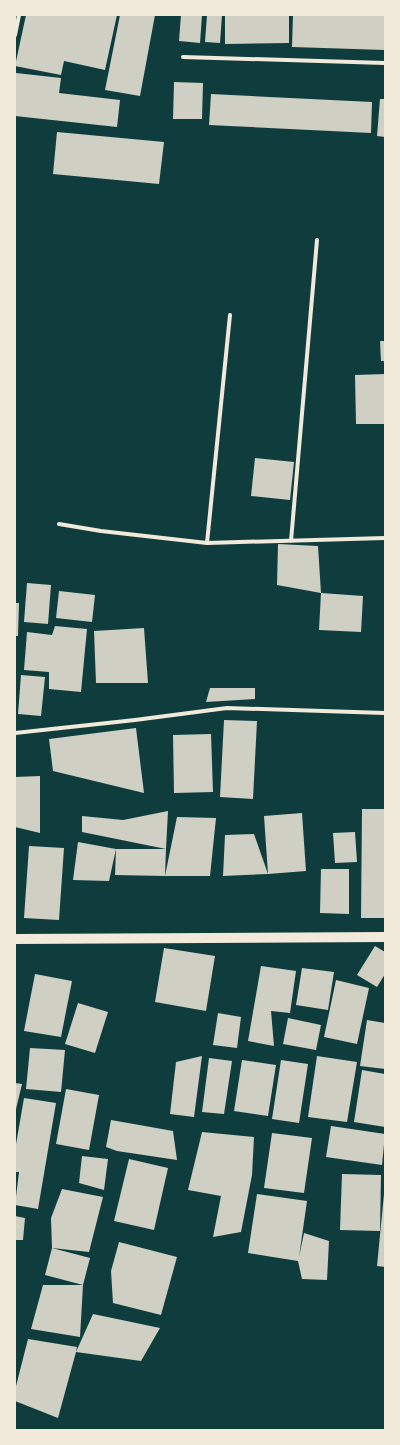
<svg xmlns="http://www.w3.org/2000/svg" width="400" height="1445" font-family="Rubik,sans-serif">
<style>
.building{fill:#cfcfc3}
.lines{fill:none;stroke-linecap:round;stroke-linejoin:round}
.minor{stroke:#f1e9da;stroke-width:4}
.primary{stroke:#f1e9da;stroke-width:10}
</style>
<rect width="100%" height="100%" fill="#0f3d3e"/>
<path class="building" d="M 26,15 L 117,15 L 105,70 L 64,61 L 61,75 L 15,66 Z
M 120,15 L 155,15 L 140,96 L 105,90 Z
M 181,15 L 202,15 L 200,43 L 179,41 Z
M 207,15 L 222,15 L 220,43 L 205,42 Z
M 225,15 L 289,15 L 289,43 L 225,44 Z
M 293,15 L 385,15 L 385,50 L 292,47 Z
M 16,73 L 61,78 L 59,93 L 120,100 L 117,127 L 15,116 Z
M 174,82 L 203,83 L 202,119 L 173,119 Z
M 211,94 L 372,102 L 371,133 L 209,125 Z
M 380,99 L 385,99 L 385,137 L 377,136 Z
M 57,132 L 164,142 L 159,184 L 53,174 Z
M 380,341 L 385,341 L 385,361 L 381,361 Z
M 385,374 L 385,424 L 356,424 L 355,375 Z
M 255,458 L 294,462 L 290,500 L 251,496 Z
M 278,544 L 318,546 L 321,593 L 363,596 L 361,632 L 319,630 L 321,593 L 277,585 Z
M 27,583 L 51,585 L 48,624 L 24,622 Z
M 59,591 L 95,595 L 92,622 L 56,618 Z
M 15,603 L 19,603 L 18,636 L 15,636 Z
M 55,626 L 87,629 L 81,692 L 49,689 L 49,672 L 24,670 L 27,632 L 52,635 Z
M 144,628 L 148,683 L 96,683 L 94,631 Z
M 21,675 L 45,677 L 41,716 L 18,714 Z
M 210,688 L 255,688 L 255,699 L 206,702 Z
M 224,720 L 257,721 L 253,799 L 220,797 Z
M 136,728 L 144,793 L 53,771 L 49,739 Z
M 211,734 L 213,792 L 174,793 L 173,735 Z
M 40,776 L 40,833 L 15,827 L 15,777 Z
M 362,809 L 385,809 L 385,918 L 361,918 Z
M 168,811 L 166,849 L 82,832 L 82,816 L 123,820 Z
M 302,813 L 306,871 L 268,874 L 223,876 L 225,835 L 254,834 L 268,874 L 264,816 Z
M 177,817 L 216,818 L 210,876 L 165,876 L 115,875 L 116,849 L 109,881 L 73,880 L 78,842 L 116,849 L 166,849 L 165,876 Z
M 355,832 L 357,862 L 335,863 L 333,833 Z
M 29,846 L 64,848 L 59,920 L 24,918 Z
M 321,869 L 349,869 L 349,914 L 320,913 Z
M 375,946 L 385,952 L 385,974 L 377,987 L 357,975 Z
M 164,948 L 215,956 L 206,1011 L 155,1002 Z
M 261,966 L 296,971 L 290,1013 L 271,1011 L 274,1046 L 248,1041 Z
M 302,968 L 334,972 L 328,1010 L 296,1005 Z
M 35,974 L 72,981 L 61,1037 L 24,1031 Z
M 336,980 L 369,988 L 357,1044 L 324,1037 Z
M 78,1003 L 108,1012 L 95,1053 L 65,1044 Z
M 218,1013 L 241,1017 L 237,1048 L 213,1045 Z
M 288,1018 L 321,1025 L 316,1050 L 283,1044 Z
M 367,1020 L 385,1023 L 385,1069 L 360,1066 Z
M 30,1048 L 65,1050 L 61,1092 L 26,1089 Z
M 202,1056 L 194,1117 L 170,1114 L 176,1062 Z
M 317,1056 L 357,1062 L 347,1122 L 308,1117 Z
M 209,1058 L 232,1061 L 224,1114 L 202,1112 Z
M 242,1060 L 276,1065 L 268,1116 L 234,1111 Z
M 281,1060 L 308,1064 L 299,1123 L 272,1119 Z
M 362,1070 L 385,1074 L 385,1127 L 354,1122 Z
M 15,1083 L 22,1084 L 16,1109 L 15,1109 Z
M 66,1089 L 99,1095 L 89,1150 L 56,1144 Z
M 24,1098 L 56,1103 L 38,1209 L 15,1205 L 19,1172 L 15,1172 L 15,1150 Z
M 111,1120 L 173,1131 L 177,1160 L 117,1151 L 106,1147 Z
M 331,1126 L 385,1134 L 382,1165 L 326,1157 Z
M 202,1132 L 254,1137 L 252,1175 L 241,1232 L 213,1237 L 221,1196 L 188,1190 Z
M 272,1133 L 312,1138 L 304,1193 L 264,1188 Z
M 82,1156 L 108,1159 L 104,1190 L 79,1183 Z
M 129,1159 L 168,1168 L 154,1230 L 114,1221 Z
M 342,1174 L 381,1175 L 380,1231 L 340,1230 Z
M 62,1189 L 103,1197 L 89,1252 L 52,1248 L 51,1218 Z
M 257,1194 L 307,1201 L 299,1257 L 304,1233 L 329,1241 L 327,1280 L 302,1279 L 298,1261 L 248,1253 Z
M 384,1194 L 385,1194 L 385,1267 L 377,1266 Z
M 15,1216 L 25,1218 L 23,1240 L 15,1240 Z
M 119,1242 L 177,1257 L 161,1315 L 113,1303 L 111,1271 Z
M 52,1248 L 90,1258 L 83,1285 L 80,1337 L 31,1329 L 43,1285 L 83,1285 L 45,1275 Z
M 93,1314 L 160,1328 L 141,1361 L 76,1352 L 58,1418 L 15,1401 L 15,1390 L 28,1339 L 77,1347 L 76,1352 Z"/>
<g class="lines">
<path class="minor" d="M 15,35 L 19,15
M 183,57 L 385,63
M 59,524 L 101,531 L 207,543 L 385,538
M 291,541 L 317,240
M 207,543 L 230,315
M 15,733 L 135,720 L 227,708 L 385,713"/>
<path class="primary" d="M 15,939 L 385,937"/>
</g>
<rect width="400" height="1445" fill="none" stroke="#f1e9da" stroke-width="32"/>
</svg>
